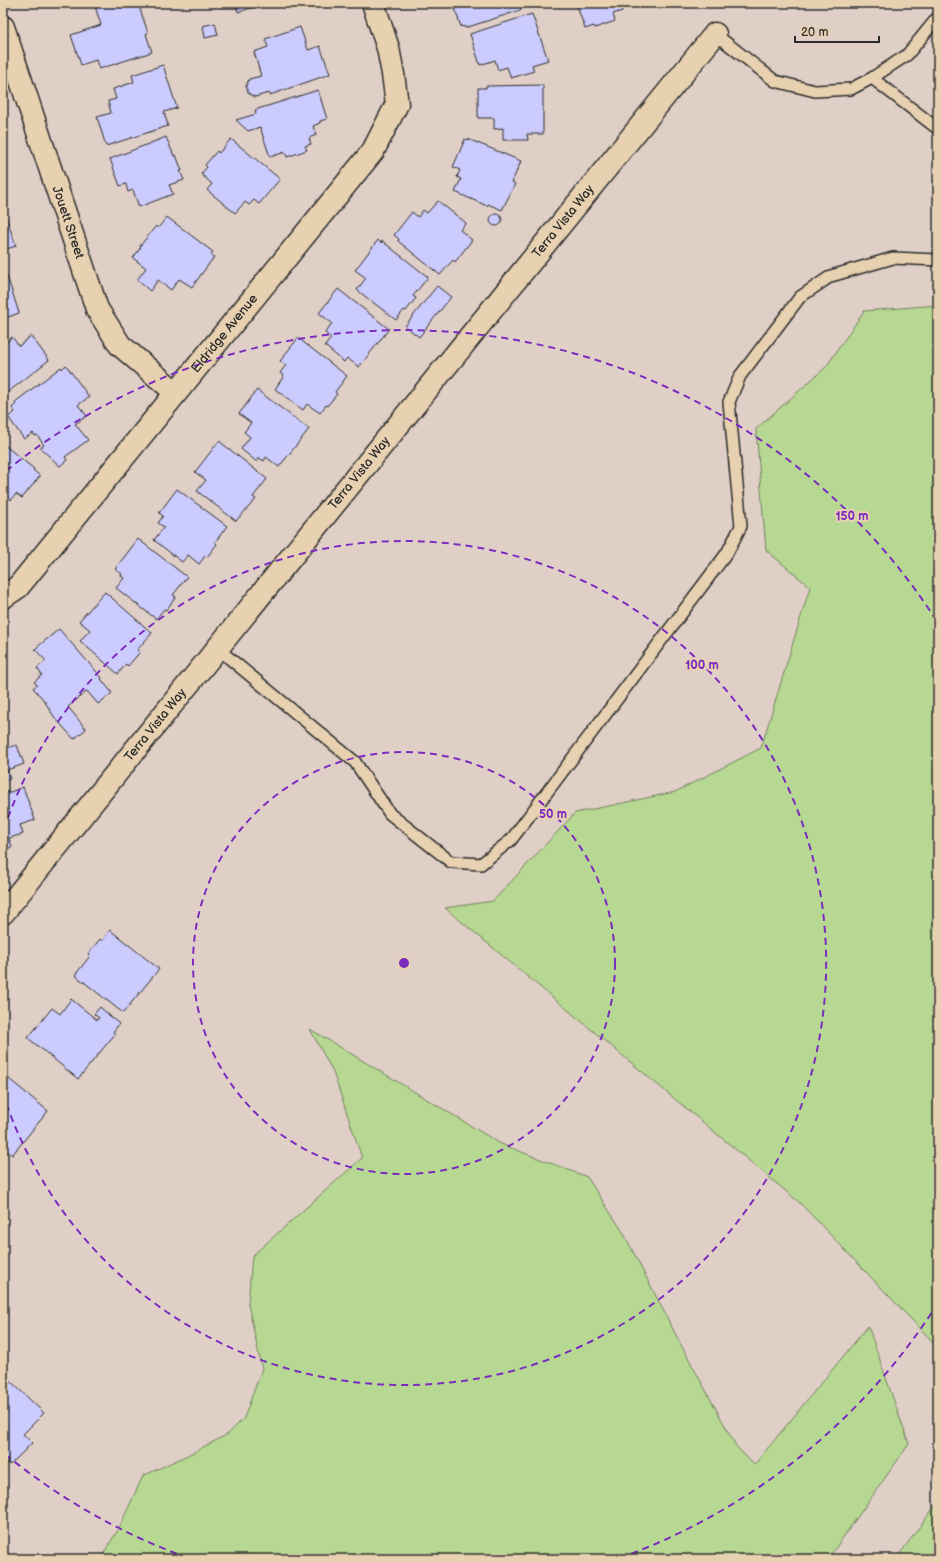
<svg xmlns="http://www.w3.org/2000/svg" width="941" height="1562" font-family="'Balsamiq Sans',sans-serif">
<style>
.green{fill:#b7d892;stroke:#71825e}
.building{fill:#cbcbfe;stroke:#2b2b2b}
.lines{fill:none;stroke-linecap:round;stroke-linejoin:round}
.lane-casing{stroke:#2b2b2b;stroke-width:14}
.street-casing{stroke:#2b2b2b;stroke-width:25}
.lane{stroke:#e7d1b0;stroke-width:11}
.street{stroke:#e7d1b0;stroke-width:22}
.ring{fill:none;stroke:#7b2cbf;stroke-width:2;stroke-dasharray:7 5}
.labels{text-anchor:middle;dominant-baseline:central;stroke-width:4;stroke-linejoin:round;paint-order:stroke}
.street-label{font-size:13px;fill:#2b2b2b;stroke:#e7d1b0}
.centre{fill:#7b2cbf;stroke:#e7d1b0;stroke-width:2}
.ring-label{font-size:12px;text-anchor:middle;font-weight:bold;fill:#7b2cbf;stroke:#e7d1b0;stroke-width:4;stroke-linejoin:round;paint-order:stroke}
</style>
<rect width="100%" height="100%" fill="#dfcfc7"/>
<filter id="ink" filterUnits="userSpaceOnUse"><feTurbulence type="fractalNoise" baseFrequency=".025" numOctaves="2"/><feDisplacementMap in="SourceGraphic" scale="8" xChannelSelector="R" yChannelSelector="G"/><feConvolveMatrix kernelMatrix="1 2 1 2 8 2 1 2 1" color-interpolation-filters="sRGB"/></filter>
<g filter="url(#ink)">
<path class="green" d="M 938,305 L 938,1344 L 933,1342 L 800,1203 L 445,908 L 493,901 L 575,813 L 675,792 L 761,748 L 810,587 L 766,550 L 756,429 L 826,367 L 864,311 Z
M 310,1029 L 501,1144 L 587,1177 L 623,1232 L 679,1341 L 736,1446 L 754,1465 L 868,1326 L 909,1444 L 832,1553 L 837,1559 L 100,1559 L 118,1530 L 143,1476 L 196,1451 L 228,1434 L 244,1418 L 262,1369 L 248,1304 L 252,1256 L 362,1158 L 333,1072 Z
M 938,1502 L 938,1559 L 896,1559 Z"/>
<path class="building" d="M 94,3 L 138,3 L 148,33 L 146,34 L 152,52 L 99,69 L 96,60 L 81,65 L 71,35 L 101,25 Z
M 235,3 L 267,3 L 238,12 Z
M 453,3 L 519,3 L 521,10 L 465,28 L 464,26 L 461,27 Z
M 576,3 L 634,3 L 621,7 L 622,11 L 613,14 L 615,21 L 595,28 L 594,26 L 585,29 Z
M 532,14 L 548,60 L 532,65 L 534,71 L 511,78 L 507,67 L 498,70 L 495,60 L 480,65 L 470,34 Z
M 215,23 L 218,35 L 205,38 L 203,26 Z
M 300,27 L 308,50 L 320,46 L 330,74 L 270,95 L 269,93 L 255,97 L 248,93 L 246,86 L 249,79 L 261,76 L 254,52 L 268,47 L 265,39 Z
M 163,65 L 177,108 L 164,112 L 168,126 L 106,146 L 97,117 L 111,113 L 108,101 L 116,99 L 113,89 L 134,82 L 132,75 Z
M 543,85 L 543,134 L 527,134 L 528,140 L 503,140 L 503,128 L 494,129 L 494,118 L 478,118 L 478,88 L 486,88 L 486,86 Z
M 318,90 L 327,119 L 320,121 L 320,123 L 313,126 L 316,135 L 309,138 L 311,144 L 305,146 L 307,150 L 287,157 L 285,152 L 270,157 L 260,127 L 248,131 L 236,120 L 256,114 L 255,110 Z
M 166,137 L 174,156 L 176,155 L 182,171 L 180,171 L 184,180 L 169,185 L 173,194 L 139,207 L 133,190 L 128,192 L 126,184 L 120,186 L 110,159 Z
M 231,139 L 280,179 L 259,204 L 254,200 L 249,205 L 245,202 L 235,213 L 207,190 L 212,184 L 201,174 L 207,167 L 205,165 L 217,151 L 219,153 Z
M 465,139 L 467,140 L 468,139 L 521,161 L 512,182 L 515,184 L 502,210 L 488,204 L 487,206 L 455,192 L 461,179 L 457,177 L 460,170 L 453,167 Z
M 438,201 L 466,223 L 460,230 L 472,240 L 455,262 L 453,260 L 440,275 L 398,241 L 399,239 L 394,235 L 412,212 L 418,217 L 423,210 L 427,213 Z
M490 220a6 6 0 1 1 12 0a6 6 0 1 1-12 0Z
M 6,217 L 16,246 L 3,250 L 3,218 Z
M 167,217 L 213,252 L 211,255 L 214,257 L 192,287 L 179,279 L 171,290 L 158,280 L 150,291 L 137,280 L 146,268 L 133,258 L 141,247 L 140,246 L 156,226 L 158,228 Z
M 378,240 L 381,243 L 382,241 L 428,277 L 413,296 L 416,298 L 406,311 L 404,310 L 396,320 L 357,290 L 366,278 L 355,270 Z
M 7,276 L 19,313 L 3,319 L 3,277 Z
M 437,286 L 451,297 L 419,337 L 405,326 Z
M 338,289 L 389,329 L 359,367 L 347,358 L 344,362 L 325,346 L 331,338 L 325,333 L 332,323 L 319,313 Z
M 31,336 L 49,360 L 3,396 L 3,339 L 6,343 L 12,337 L 19,346 Z
M 298,338 L 347,376 L 335,392 L 337,394 L 327,406 L 326,405 L 320,413 L 307,404 L 303,410 L 275,389 L 284,376 L 280,373 L 286,365 L 280,361 Z
M 66,365 L 89,397 L 78,405 L 87,416 L 75,424 L 88,440 L 65,457 L 67,460 L 60,466 L 40,448 L 44,445 L 37,435 L 35,436 L 33,433 L 24,439 L 8,417 L 15,412 L 12,408 L 16,404 L 15,402 L 61,367 L 62,369 Z
M 257,390 L 309,429 L 279,467 L 266,457 L 264,461 L 259,458 L 257,462 L 241,449 L 250,437 L 244,432 L 251,423 L 239,414 Z
M 219,441 L 267,479 L 253,497 L 256,499 L 236,521 L 197,491 L 206,480 L 195,472 Z
M 3,444 L 34,469 L 33,470 L 40,476 L 22,498 L 16,494 L 11,500 L 6,496 L 3,500 Z
M 177,489 L 227,526 L 215,542 L 217,544 L 207,557 L 205,556 L 199,564 L 188,555 L 182,562 L 154,540 L 164,527 L 158,523 L 163,516 L 159,513 Z
M 138,539 L 187,577 L 173,595 L 176,597 L 166,610 L 164,609 L 156,619 L 116,588 L 124,578 L 121,576 L 122,574 L 115,569 Z
M 105,592 L 152,633 L 137,650 L 140,652 L 128,666 L 126,664 L 118,674 L 80,641 L 90,630 L 79,621 Z
M 59,629 L 102,678 L 101,679 L 112,693 L 98,704 L 87,691 L 68,707 L 86,729 L 74,739 L 55,718 L 43,699 L 33,688 L 37,685 L 34,682 L 42,675 L 37,668 L 46,661 L 35,649 Z
M 17,745 L 24,764 L 7,770 L 10,779 L 3,781 L 3,749 Z
M 23,787 L 35,820 L 20,825 L 23,834 L 9,838 L 12,847 L 3,850 L 3,792 L 7,791 L 8,793 Z
M 110,930 L 159,969 L 123,1013 L 75,975 L 90,956 L 88,954 L 100,939 L 102,941 Z
M 71,999 L 97,1020 L 99,1018 L 94,1014 L 100,1007 L 119,1024 L 113,1032 L 115,1034 L 78,1079 L 28,1038 L 52,1008 L 60,1014 Z
M 3,1074 L 48,1111 L 12,1155 L 3,1147 Z
M 3,1374 L 44,1413 L 23,1434 L 32,1443 L 10,1465 L 3,1458 Z"/>
<g class="lines">
<g class="lane-casing">
<path id="lane" d="M 715,34 L 775,81 L 815,91 L 851,89 L 872,78 L 907,55 L 938,17
M 872,78 L 938,129
M 217,648 L 355,762 L 390,814 L 451,862 L 481,864 L 511,840 L 727,553 L 741,526 L 729,402 L 740,376 L 800,297 L 831,276 L 893,258 L 938,260"/>
</g>
<g class="street-casing">
<g id="street">
<path id="s1" d="M 3,27 L 97,309 L 120,345 L 175,392"/>
<path id="s2" d="M 3,597 L 18,587 L 373,151 L 397,104 L 393,74 L 388,48 L 373,3"/>
<path id="s3" d="M 3,913 L 715,34"/>
</g>
</g>
<use href="#lane" class="lane"/>
<use href="#street" class="street"/>
</g>
</g>
<g class="ring">
<circle cx="404" cy="963" r="211"/>
<path d="M4 829A422 422 0 1 1 4 1097"/>
<path d="M938 1303A633 633 0 0 1 620 1558M188 1558A633 633 0 0 1 6 1455M6 471A633 633 0 0 1 938 623"/>
</g>
<g class="labels">
<g class="street-label">
<text stroke="none"><textPath href="#s3" startOffset="890">Terra Vista Way</textPath></text>
<text stroke="none"><textPath href="#s1" startOffset="206">Jouett Street</textPath></text>
<text stroke="none"><textPath href="#s2" startOffset="345">Eldridge Avenue</textPath></text>
<text stroke="none"><textPath href="#s3" startOffset="566">Terra Vista Way</textPath></text>
<text stroke="none"><textPath href="#s3" startOffset="242">Terra Vista Way</textPath></text>
</g>
</g>
<circle cx="404" cy="963" r="6" class="centre"/>
<g class="ring-label">
<text x="852" y="520">150 m</text>
<text x="702" y="669">100 m</text>
<text x="553" y="818">50 m</text>
</g>
<rect width="941" height="1562" fill="none" stroke="#e7d1b0" stroke-width="16"/>
<rect x="8" y="8" width="925" height="1546" fill="none" stroke="#2b2b2b" stroke-width="1.5" filter="url(#ink)"/>
<path d="M795 36v6h84v-6" fill="none" stroke="#2b2b2b" stroke-width="2"/>
<text x="801" y="36" font-size="12" fill="#2b2b2b" stroke="#e7d1b0" stroke-width="3" paint-order="stroke">20 m</text>
</svg>
